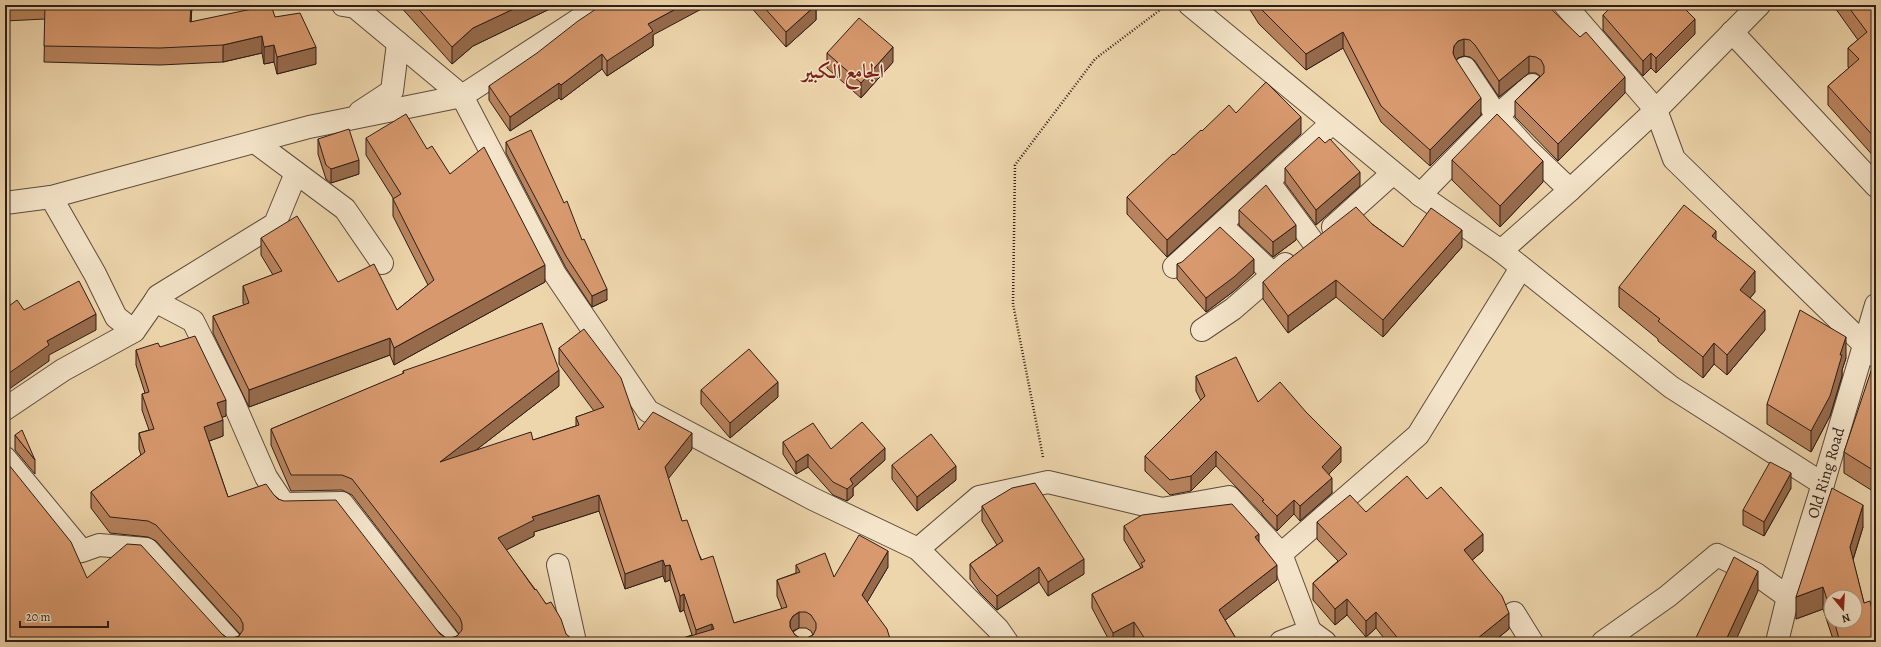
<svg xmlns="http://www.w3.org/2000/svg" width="1881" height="647" font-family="Alegreya,Amiri,serif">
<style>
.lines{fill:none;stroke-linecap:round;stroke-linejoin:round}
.minor-casing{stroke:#5e4b3c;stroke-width:24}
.path{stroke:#2e1d17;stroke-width:2.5;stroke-dasharray:1 2;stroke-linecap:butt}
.minor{stroke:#f4e4c9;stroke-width:22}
.wall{fill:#b9845e;stroke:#2e1d17;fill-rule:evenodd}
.shaded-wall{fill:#966b4c;stroke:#2e1d17}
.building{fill:#d7996d;stroke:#2e1d17;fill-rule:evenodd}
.labels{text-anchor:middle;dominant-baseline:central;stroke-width:3;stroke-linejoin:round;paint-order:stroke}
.street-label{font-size:16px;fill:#2e1d17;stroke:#f4e4c9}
.district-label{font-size:20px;font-weight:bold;fill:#7a1f14;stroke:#f4e4c9}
</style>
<rect width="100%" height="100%" fill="#eed6ac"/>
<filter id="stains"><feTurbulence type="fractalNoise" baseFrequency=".005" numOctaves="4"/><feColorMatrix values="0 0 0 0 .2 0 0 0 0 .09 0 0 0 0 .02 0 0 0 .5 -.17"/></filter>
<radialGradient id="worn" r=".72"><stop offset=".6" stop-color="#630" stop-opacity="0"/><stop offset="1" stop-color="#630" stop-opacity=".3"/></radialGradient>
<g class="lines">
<g class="minor-casing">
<g id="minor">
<path d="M 343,5 L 355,7 L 462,96 L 555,274 L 648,411 L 813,499 L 918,549 L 998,629 L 1007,642"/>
<path d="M 1190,5 L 1423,197 L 1501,251 L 1671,387 L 1823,484"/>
<path d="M 1565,5 L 1656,110 L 1674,159 L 1876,356"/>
<path d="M 1732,32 L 1876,186"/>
<path d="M 1465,68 L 1497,116 L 1526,148 L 1570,190"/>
<path d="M 360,112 L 392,91 L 398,43"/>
<path d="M 255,142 L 345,209 L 382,263"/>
<path d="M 1268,181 L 1313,242"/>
<path d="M 1420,195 L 1497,116 L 1532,85"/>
<path d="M 51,197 L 95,274 L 116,317 L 134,331 L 155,301 L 193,321 L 232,399 L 266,477 L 284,504 L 342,503 L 450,642"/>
<path d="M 5,203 L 51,197 L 309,127 L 462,96 L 601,5"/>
<path d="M 1221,225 L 1273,274"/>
<path d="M 1333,227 L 1393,173"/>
<path d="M 1501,251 L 1570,190 L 1656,110 L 1759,5"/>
<path d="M 1174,267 L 1332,123"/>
<path d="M 155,301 L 158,296 L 275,224 L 296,173"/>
<path d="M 1202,330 L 1233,309 L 1285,264"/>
<path d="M 5,409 L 63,370 L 134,331"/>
<path d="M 5,458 L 82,551 L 99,545 L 147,549 L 231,642"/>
<path d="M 918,549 L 979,497 L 1048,482 L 1162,509 L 1229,497 L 1281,554"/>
<path d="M 558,565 L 575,642"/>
<path d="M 1514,613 L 1532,642"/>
<path d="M 1310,631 L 1281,554 L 1418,435 L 1521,268"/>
<path d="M 1281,642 L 1310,631 L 1325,642"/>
<path d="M 1603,642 L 1668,596 L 1717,555 L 1756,574 L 1788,597"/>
<path id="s1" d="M 1777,642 L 1788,597 L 1823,484 L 1876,305"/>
</g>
</g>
<path class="path" d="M 1043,457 L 1013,304 L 1015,165 L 1095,59 L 1164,7"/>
<use href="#minor" class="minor"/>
</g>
<path class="wall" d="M 5,5 L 192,5 L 191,22 L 275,17 L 316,64 L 277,74 L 274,62 L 264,64 L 262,53 L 223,62 L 160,65 L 44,62 L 45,19 L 5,21 Z
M 399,5 L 558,5 L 473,46 L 452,64 Z
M 749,5 L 816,5 L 816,20 L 786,47 Z
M 1247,5 L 1547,5 L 1625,93 L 1558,161 L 1515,117 L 1515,101 L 1540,76 L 1536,73 L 1529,73 L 1499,97 L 1475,61 L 1470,57 L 1464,56 L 1458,58 L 1456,60 L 1481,115 L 1430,166 L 1381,122 L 1343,48 L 1306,70 L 1259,24 Z
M 1833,5 L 1876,5 L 1876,159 L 1828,105 L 1828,86 L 1849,68 L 1848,67 L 1848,48 L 1858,40 Z
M 1603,15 L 1695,34 L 1656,73 L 1651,68 L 1643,76 L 1603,30 Z
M 653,35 L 653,46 L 607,76 L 602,69 L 561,100 L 559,98 L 510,131 L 489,100 L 489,86 Z
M 827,53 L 893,62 L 861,98 L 827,68 Z
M 1236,113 L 1301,134 L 1167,257 L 1127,214 L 1127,197 L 1202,131 Z
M 366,138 L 427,149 L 545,282 L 394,365 L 390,355 L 249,407 L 213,333 L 213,316 L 244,305 L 243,303 L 243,286 L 273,275 L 261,255 L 261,238 L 338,282 L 397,310 L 428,285 L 393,216 L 393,198 L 366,155 Z
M 318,139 L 359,174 L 331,183 L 326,179 L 318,154 Z
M 506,142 L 564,203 L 607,300 L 592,307 L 566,268 L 506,153 Z
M 1452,160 L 1543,182 L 1500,227 L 1452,180 Z
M 1285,168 L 1360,186 L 1316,225 L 1285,183 Z
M 1239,210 L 1296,240 L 1273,257 L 1239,225 Z
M 1372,224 L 1403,247 L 1462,247 L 1383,337 L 1336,297 L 1288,333 L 1263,299 L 1263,282 Z
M 1716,239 L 1755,292 L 1750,298 L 1765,330 L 1727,375 L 1714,364 L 1703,378 L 1658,341 L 1658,339 L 1619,307 L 1619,287 Z
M 1177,264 L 1254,273 L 1234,291 L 1206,312 L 1177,279 Z
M 160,347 L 226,416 L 222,417 L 223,436 L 209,441 L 228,497 L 274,495 L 446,638 L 451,638 L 457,636 L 459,634 L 352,495 L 342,490 L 291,491 L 271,445 L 271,429 L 403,374 L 403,371 L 559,386 L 476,450 L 533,440 L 576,426 L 576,417 L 594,411 L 559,364 L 559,348 L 639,430 L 692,449 L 668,478 L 682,521 L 734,623 L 782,609 L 777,596 L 777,580 L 796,573 L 796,565 L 834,577 L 888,567 L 867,602 L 891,642 L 677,642 L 677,640 L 692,635 L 684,610 L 680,612 L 670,580 L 665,582 L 663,576 L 625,589 L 599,511 L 534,532 L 534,536 L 506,550 L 546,604 L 566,634 L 573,642 L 5,642 L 87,578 L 222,634 L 227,638 L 233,638 L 239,636 L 240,634 L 156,541 L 148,537 L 110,533 L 91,508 L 91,492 L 141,455 L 139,449 L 139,433 L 149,430 L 142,410 L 142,394 L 145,393 L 136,365 L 136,350 ZM 799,628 L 806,628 L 811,631 L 813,635 L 807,638 L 800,638 L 795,635 L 793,632 Z
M 1846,358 L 1842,370 L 1842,376 L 1830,416 L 1811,452 L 1767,424 L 1767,404 Z
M 1876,365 L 1876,493 L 1844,473 L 1844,452 Z
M 1196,376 L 1258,402 L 1341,462 L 1329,474 L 1332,493 L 1300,521 L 1294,514 L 1277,531 L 1262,515 L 1262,514 L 1216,466 L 1191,491 L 1170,495 L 1145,471 L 1145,456 L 1201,401 L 1196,391 Z
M 701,390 L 778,397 L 730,438 L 701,404 Z
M 15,435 L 35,460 L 35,474 L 15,450 Z
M 783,442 L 831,449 L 885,460 L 853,488 L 853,496 L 847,501 L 833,495 L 808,467 L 796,474 L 783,454 Z
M 892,465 L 956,480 L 917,511 L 892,479 Z
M 1791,488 L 1764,536 L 1743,525 L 1743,510 Z
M 1427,499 L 1483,551 L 1472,560 L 1509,629 L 1493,642 L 1387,642 L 1376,628 L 1366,637 L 1347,615 L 1335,625 L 1313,600 L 1313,583 L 1338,561 L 1317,539 L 1317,522 Z
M 982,506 L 1084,574 L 1048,596 L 1039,582 L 997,610 L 980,593 L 970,579 L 970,564 L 997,545 L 982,521 Z
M 1124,526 L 1259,542 L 1277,580 L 1225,620 L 1238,642 L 1137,642 L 1134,637 L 1124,642 L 1110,642 L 1092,608 L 1092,594 L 1141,568 L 1124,540 Z
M 1863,527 L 1853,560 L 1864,603 L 1876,642 L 1834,642 L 1823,609 L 1796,619 ZM 1831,597 L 1855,621 L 1831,621 Z"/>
<path class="shaded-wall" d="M 191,5 L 192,5 L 190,39 L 190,22 Z
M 522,5 L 558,5 L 473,46 L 452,64 L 452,47 L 473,28 Z
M 683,5 L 709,5 L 653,35 L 653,46 L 607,76 L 607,61 L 648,24 Z
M 816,5 L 816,20 L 786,47 L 786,32 Z
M 1695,19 L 1695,34 L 1656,73 L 1656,58 Z
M 1343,32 L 1343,48 L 1306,70 L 1306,54 Z
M 262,36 L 262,53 L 223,62 L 223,45 Z
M 1464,39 L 1464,56 L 1458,58 L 1454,62 L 1453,53 L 1454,46 L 1458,41 Z
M 274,45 L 274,62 L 264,64 L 264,47 Z
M 316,47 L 316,64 L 277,74 L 277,57 Z
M 893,47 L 893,62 L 861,98 L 861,83 Z
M 1651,53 L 1651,68 L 1643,76 L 1643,61 Z
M 602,54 L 602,69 L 561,100 L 561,85 Z
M 1529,56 L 1529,73 L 1499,97 L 1499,81 Z
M 1625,77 L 1625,93 L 1558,161 L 1558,144 Z
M 559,83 L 559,98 L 510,131 L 510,117 Z
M 1481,98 L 1481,115 L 1430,166 L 1430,150 Z
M 1301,117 L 1301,134 L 1167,257 L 1167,240 Z
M 359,160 L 359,174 L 331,183 L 331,169 Z
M 1543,161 L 1543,182 L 1500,227 L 1500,206 Z
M 1360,172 L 1360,186 L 1316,225 L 1316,210 Z
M 1296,225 L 1296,240 L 1273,257 L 1273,242 Z
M 1462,230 L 1462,247 L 1383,337 L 1383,320 Z
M 1716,231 L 1716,251 L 1712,236 Z
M 1254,259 L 1254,273 L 1234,291 L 1206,312 L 1206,298 Z
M 545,265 L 545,282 L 394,365 L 394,348 Z
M 1755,271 L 1755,292 L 1740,310 L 1740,290 Z
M 1336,280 L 1336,297 L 1288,333 L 1288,316 Z
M 607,289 L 607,300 L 592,307 L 592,296 Z
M 1765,310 L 1765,330 L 1727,375 L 1727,355 Z
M 96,314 L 96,330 L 49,355 L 49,361 L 5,392 L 5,376 L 47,341 Z
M 1846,337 L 1846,358 L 1842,370 L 1842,376 L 1830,416 L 1811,452 L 1811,431 Z
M 390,338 L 390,355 L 249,407 L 249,390 Z
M 1714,343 L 1714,364 L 1703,378 L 1703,357 Z
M 559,370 L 559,386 L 440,478 L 440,462 Z
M 778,382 L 778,397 L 730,438 L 730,423 Z
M 226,400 L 226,416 L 217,419 L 217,403 Z
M 223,420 L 223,436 L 204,443 L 204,427 Z
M 692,433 L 692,449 L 665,483 L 665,467 Z
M 1341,447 L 1341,462 L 1322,481 L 1322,467 Z
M 885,448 L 885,460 L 853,488 L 853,496 L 847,501 L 847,489 L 850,479 Z
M 1216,451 L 1216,466 L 1191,491 L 1191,476 Z
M 808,454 L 808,467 L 796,474 L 796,462 Z
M 956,466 L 956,480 L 917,511 L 917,497 Z
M 1791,473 L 1791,488 L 1764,536 L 1764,522 Z
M 1332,478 L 1332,493 L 1300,521 L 1300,506 Z
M 599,495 L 599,511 L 534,532 L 534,536 L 498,554 L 498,538 L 532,517 Z
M 1294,500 L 1294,514 L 1277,531 L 1277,516 Z
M 1863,505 L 1863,527 L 1850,569 L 1850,547 Z
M 1259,534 L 1259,548 L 1255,537 Z
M 1483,534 L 1483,551 L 1464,567 L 1464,550 Z
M 888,551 L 888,567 L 862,611 L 862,595 Z
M 1084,559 L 1084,574 L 1048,596 L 1048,582 Z
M 663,560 L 663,576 L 625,589 L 625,574 Z
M 670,565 L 670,580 L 665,582 L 665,566 Z
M 1277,565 L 1277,580 L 1219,625 L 1219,610 Z
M 1039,567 L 1039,582 L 997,610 L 997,596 Z
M 1758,571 L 1758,591 L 1735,642 L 1725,642 Z
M 1823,587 L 1823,609 L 1796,619 L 1796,597 Z
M 684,594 L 684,610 L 680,612 L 680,596 Z
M 1347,599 L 1347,615 L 1335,625 L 1335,609 Z
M 799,612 L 799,628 L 793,631 L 790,637 L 790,621 L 793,616 Z
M 1376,612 L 1376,628 L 1366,637 L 1366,621 Z
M 1509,613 L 1509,629 L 1493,642 L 1473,642 Z
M 1134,622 L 1134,637 L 1124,642 L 1113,642 L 1113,633 Z
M 712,624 L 712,640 L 696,642 L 696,630 Z"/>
<path class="building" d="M 45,5 L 191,5 L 190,22 L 271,5 L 275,17 L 300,13 L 316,47 L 277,57 L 274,45 L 264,47 L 262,36 L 223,45 L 160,48 L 44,46 Z
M 415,5 L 522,5 L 473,28 L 452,47 Z
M 602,5 L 683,5 L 648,24 L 653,31 L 607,61 L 602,54 L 561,85 L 559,83 L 510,117 L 489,86 L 537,53 L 578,21 Z
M 762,5 L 816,5 L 786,32 Z
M 1258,5 L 1547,5 L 1580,37 L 1586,32 L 1625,77 L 1558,144 L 1515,101 L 1544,73 L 1544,66 L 1541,60 L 1536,57 L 1529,56 L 1499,81 L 1475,45 L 1470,40 L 1464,39 L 1458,41 L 1454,46 L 1453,53 L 1455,58 L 1481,98 L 1430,150 L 1381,106 L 1343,32 L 1306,54 L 1259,7 Z
M 1613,5 L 1681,5 L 1695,19 L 1656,58 L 1651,53 L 1643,61 L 1603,15 Z
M 1847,5 L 1876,5 L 1876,139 L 1828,86 L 1859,59 L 1848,48 L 1867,32 Z
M 859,18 L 893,47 L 861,83 L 827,53 Z
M 1266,82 L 1301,117 L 1167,240 L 1127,197 L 1173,154 L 1174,155 L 1201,130 L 1202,131 L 1229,105 L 1236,113 Z
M 406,114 L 427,149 L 432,146 L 450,174 L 484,147 L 545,265 L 394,348 L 390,338 L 249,390 L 213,316 L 249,303 L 243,286 L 282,271 L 261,238 L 297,216 L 338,282 L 374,264 L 397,310 L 434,280 L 393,199 L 401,194 L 366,138 Z
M 1497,114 L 1543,161 L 1500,206 L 1452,160 Z
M 349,129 L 359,160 L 331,169 L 326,165 L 318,139 Z
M 531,130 L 564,203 L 567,201 L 582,240 L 584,239 L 607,289 L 592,296 L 566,256 L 506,142 Z
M 1319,137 L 1325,143 L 1330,139 L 1360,172 L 1316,210 L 1285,168 Z
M 1266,185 L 1296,225 L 1273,242 L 1239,210 Z
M 1684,205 L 1716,231 L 1712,236 L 1755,271 L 1740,290 L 1765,310 L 1727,355 L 1714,343 L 1703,357 L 1658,321 L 1660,319 L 1619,287 Z
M 1356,207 L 1372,224 L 1403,247 L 1431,208 L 1462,230 L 1383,320 L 1336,280 L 1288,316 L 1263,282 L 1283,264 Z
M 1220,227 L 1254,259 L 1234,277 L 1206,298 L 1177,264 L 1182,262 Z
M 79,281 L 96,314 L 47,341 L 49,345 L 5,376 L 5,309 L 17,300 L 24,310 Z
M 1800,310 L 1846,337 L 1840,355 L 1842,355 L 1830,396 L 1811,431 L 1767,404 Z
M 542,323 L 559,370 L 440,462 L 531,432 L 533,440 L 579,425 L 576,417 L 604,407 L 559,348 L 584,329 L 621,378 L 639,430 L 653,412 L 692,433 L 665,467 L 682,521 L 687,520 L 701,560 L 713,556 L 734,623 L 787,607 L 777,580 L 800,572 L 796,565 L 825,553 L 834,577 L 859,535 L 888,551 L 862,595 L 887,629 L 891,642 L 678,642 L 677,640 L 714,629 L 712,624 L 696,630 L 684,594 L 680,596 L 670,565 L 665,566 L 663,560 L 625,574 L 599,495 L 532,517 L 534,520 L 498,538 L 535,590 L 536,589 L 546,604 L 551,602 L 561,619 L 566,634 L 571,638 L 573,642 L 5,642 L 5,460 L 71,542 L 87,578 L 127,544 L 141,545 L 222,634 L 227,638 L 233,638 L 239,636 L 243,630 L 243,624 L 240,618 L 156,525 L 148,521 L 110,517 L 91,492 L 145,452 L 139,433 L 154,429 L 142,394 L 149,392 L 136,350 L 158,343 L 160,347 L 195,336 L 226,400 L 217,403 L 223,420 L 204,427 L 228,497 L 266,484 L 274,495 L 278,499 L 284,501 L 336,500 L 440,634 L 446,638 L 451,638 L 457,636 L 462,630 L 462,624 L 460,618 L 352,479 L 342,475 L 291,475 L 271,429 L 404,373 L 403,371 ZM 799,612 L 806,612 L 811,615 L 816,623 L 816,629 L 813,635 L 807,638 L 800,638 L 795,635 L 790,627 L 790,621 L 793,616 Z
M 749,349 L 778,382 L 730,423 L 701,390 Z
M 1236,357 L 1258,402 L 1280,382 L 1306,412 L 1341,447 L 1322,467 L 1332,478 L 1300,506 L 1294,500 L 1277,516 L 1262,501 L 1264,500 L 1216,451 L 1191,476 L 1170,480 L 1145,456 L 1205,396 L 1196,376 Z
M 1873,365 L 1876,365 L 1876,472 L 1844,452 Z
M 862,422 L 885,448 L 850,479 L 853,484 L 847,489 L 833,482 L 808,454 L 796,462 L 783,442 L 813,423 L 831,449 Z
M 22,430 L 35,460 L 15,435 Z
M 931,434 L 956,466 L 917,497 L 892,465 Z
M 1770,462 L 1791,473 L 1764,522 L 1743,510 Z
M 1407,476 L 1427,499 L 1441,487 L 1483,534 L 1464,550 L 1502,596 L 1509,613 L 1473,642 L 1401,642 L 1376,612 L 1366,621 L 1347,599 L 1335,609 L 1313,583 L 1347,554 L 1317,522 L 1350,495 L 1366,512 Z
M 1035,483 L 1084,559 L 1048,582 L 1039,567 L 997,596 L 980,579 L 970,564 L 1003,541 L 982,506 L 1012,488 Z
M 1832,488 L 1863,505 L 1850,547 L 1864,603 L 1870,601 L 1872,610 L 1876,610 L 1876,642 L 1840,642 L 1834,621 L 1855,621 L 1855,597 L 1831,597 L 1831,612 L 1823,587 L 1796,597 Z
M 1232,504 L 1259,534 L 1255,537 L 1277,565 L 1219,610 L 1238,642 L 1147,642 L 1134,622 L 1113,633 L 1092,594 L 1143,567 L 1141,563 L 1145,561 L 1124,526 L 1142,515 Z
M 1734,557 L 1758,571 L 1725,642 L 1694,642 Z
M 1316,637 L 1319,642 L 1307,642 Z"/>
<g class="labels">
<g class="street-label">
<text stroke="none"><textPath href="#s1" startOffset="176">Old Ring Road</textPath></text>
</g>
<g class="district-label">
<text x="843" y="71">الجامع الكبير</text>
</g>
</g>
<rect width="1881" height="647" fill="none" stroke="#eed6ac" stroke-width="20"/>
<rect x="6" y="6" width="1869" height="635" fill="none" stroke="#2e1d17" stroke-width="2"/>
<rect x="10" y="10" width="1861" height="627" fill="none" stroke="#2e1d17"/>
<g transform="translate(1843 609) rotate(162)"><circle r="19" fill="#f4e4c9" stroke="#a59482"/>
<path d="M0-3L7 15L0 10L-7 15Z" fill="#8f2418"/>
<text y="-6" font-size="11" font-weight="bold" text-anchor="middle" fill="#2e1d17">N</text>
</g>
<path d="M20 621v6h88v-6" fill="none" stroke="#2e1d17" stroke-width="2"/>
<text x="26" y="621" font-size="12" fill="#2e1d17" stroke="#f4e4c9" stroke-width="3" paint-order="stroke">20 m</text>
<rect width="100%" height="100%" filter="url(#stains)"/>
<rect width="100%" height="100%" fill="url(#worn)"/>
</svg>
